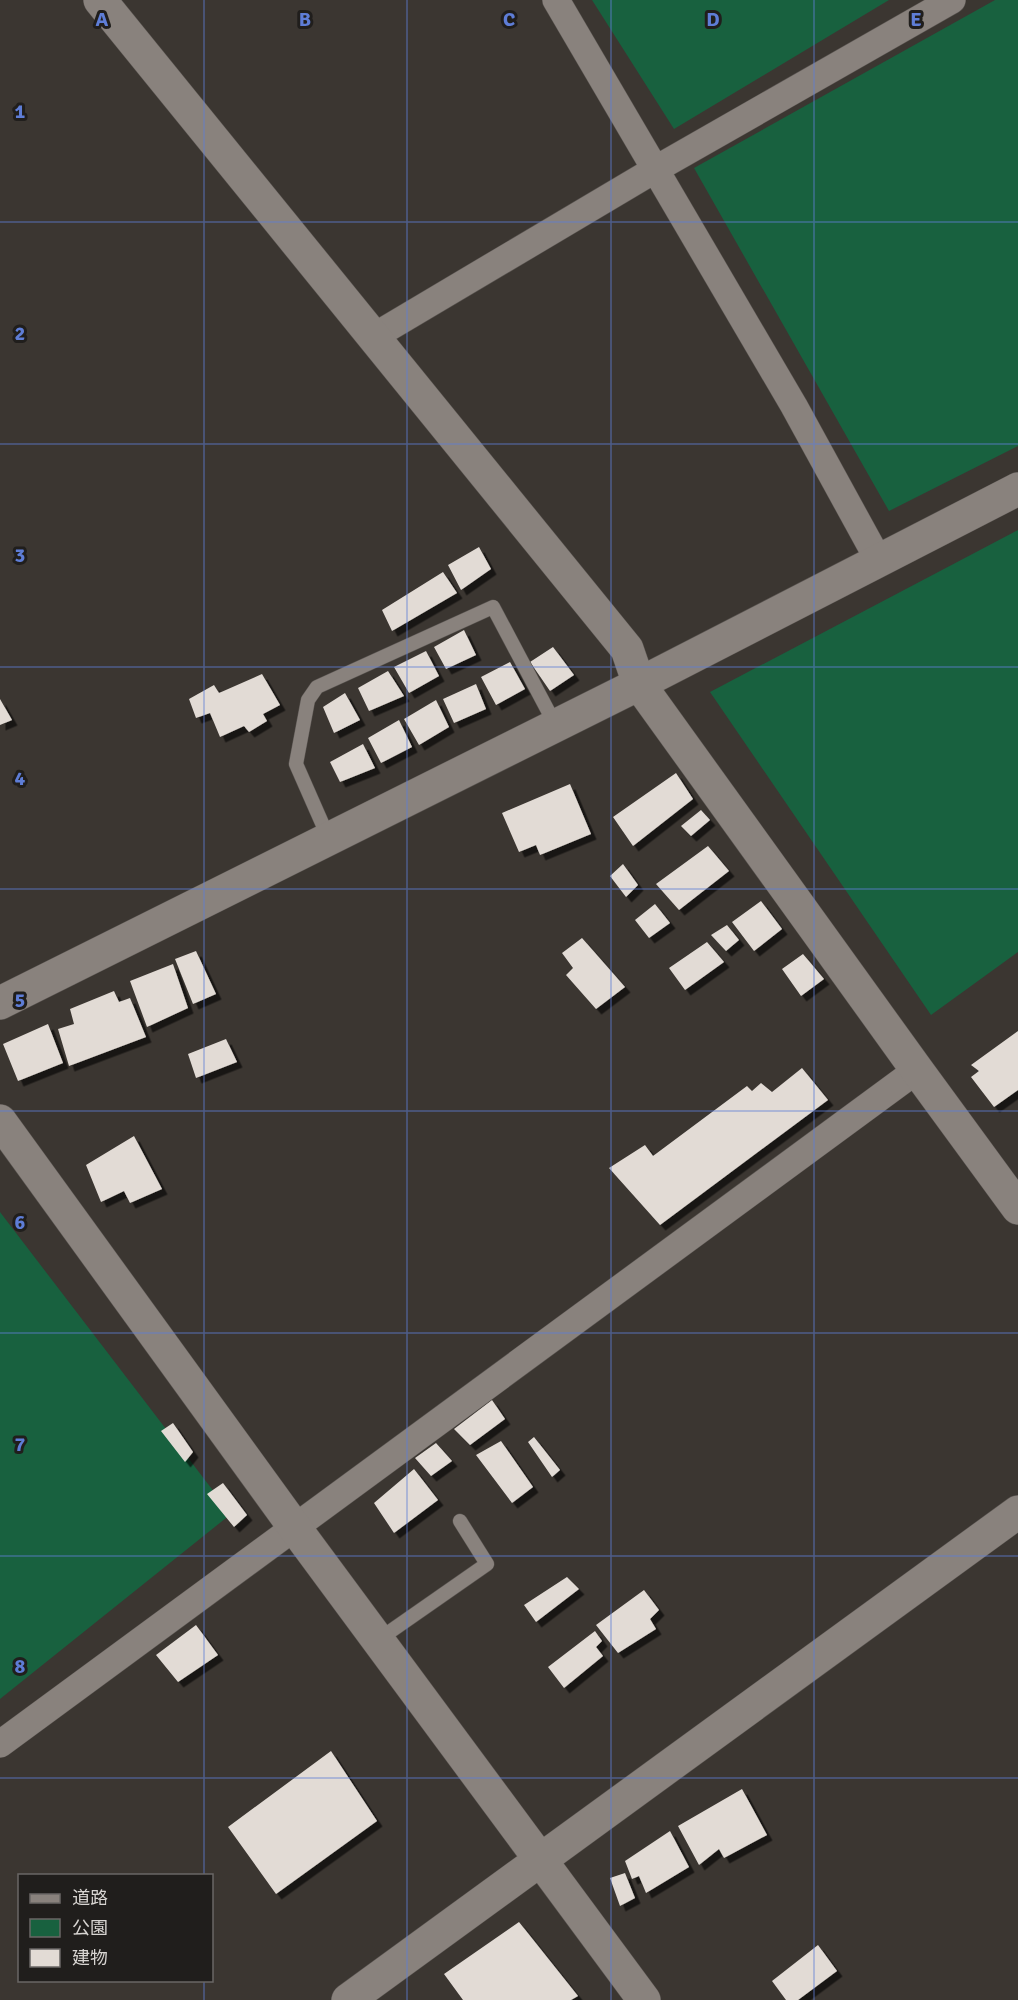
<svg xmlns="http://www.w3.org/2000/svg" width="1018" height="2000" font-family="Signika,'Noto Sans JP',sans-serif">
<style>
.green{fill:#18613f}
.building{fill:#e2dbd5;filter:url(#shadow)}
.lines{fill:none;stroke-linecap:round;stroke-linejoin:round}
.lane-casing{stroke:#595450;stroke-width:15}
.street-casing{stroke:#595450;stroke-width:28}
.secondary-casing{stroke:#595450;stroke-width:34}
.lane{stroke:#89827d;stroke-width:14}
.street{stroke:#89827d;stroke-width:27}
.secondary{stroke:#89827d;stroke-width:33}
.grid{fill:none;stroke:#5e7dd6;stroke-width:1.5;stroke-opacity:0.55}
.grid-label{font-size:20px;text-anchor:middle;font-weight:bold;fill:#5e7dd6;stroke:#201e1c;stroke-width:6;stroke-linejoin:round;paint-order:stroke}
</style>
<defs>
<filter id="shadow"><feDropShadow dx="5.5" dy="5.5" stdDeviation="0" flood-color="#0009"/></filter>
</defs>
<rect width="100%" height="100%" fill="#3b3631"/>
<path class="green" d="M 592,0 L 889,0 L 674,129 Z
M 995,0 L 1018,0 L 1018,446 L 889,511 L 694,168 Z
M 1018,530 L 1018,952 L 931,1015 L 710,692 Z
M 0,1212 L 231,1514 L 0,1699 Z"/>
<path class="building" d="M 479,547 L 491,569 L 461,590 L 448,565 Z
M 443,572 L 457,593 L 392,631 L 382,610 Z
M 464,630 L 476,655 L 446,669 L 434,647 Z
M 553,647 L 574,675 L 550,691 L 530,662 Z
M 426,651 L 439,676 L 409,693 L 394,667 Z
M 510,662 L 525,689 L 496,705 L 481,677 Z
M 388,671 L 404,696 L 369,711 L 358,688 Z
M 262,674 L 280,705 L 263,714 L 267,721 L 249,732 L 244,726 L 220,737 L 210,713 L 196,718 L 189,699 L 214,685 L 219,693 Z
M 476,684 L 486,709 L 454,723 L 443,699 Z
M 345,693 L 360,720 L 334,733 L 323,707 Z
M 0,699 L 12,720 L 0,725 Z
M 436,700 L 449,727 L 419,745 L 404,719 Z
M 399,720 L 412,747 L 381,763 L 368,738 Z
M 363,744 L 375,768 L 340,782 L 330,762 Z
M 676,773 L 693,799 L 633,846 L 613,817 Z
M 570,784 L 591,834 L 540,855 L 536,845 L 519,852 L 502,813 Z
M 701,810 L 710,820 L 691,836 L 681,826 Z
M 708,846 L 729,871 L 679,910 L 656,884 Z
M 623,864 L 638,885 L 626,897 L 610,876 Z
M 761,901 L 782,929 L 754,951 L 732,922 Z
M 655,904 L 670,923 L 649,938 L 635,920 Z
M 727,925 L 739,940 L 726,951 L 711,935 Z
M 582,938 L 625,987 L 596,1009 L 566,975 L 573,968 L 562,953 Z
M 707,942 L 724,962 L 685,990 L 669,968 Z
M 196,951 L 216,994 L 193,1004 L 175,959 Z
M 803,954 L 824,979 L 801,996 L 782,969 Z
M 173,964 L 188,1008 L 147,1027 L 130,981 Z
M 114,991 L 119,1002 L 130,998 L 146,1037 L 69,1066 L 58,1029 L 74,1024 L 70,1009 Z
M 48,1024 L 63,1063 L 18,1081 L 3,1044 Z
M 1018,1031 L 1018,1090 L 994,1107 L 971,1077 L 979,1071 L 971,1065 Z
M 226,1039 L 237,1062 L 196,1078 L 188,1054 Z
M 802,1068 L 828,1100 L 660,1225 L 609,1168 L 645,1145 L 653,1156 L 747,1086 L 752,1091 L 761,1083 L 772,1092 Z
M 134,1136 L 162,1189 L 130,1203 L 124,1191 L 101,1202 L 86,1165 Z
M 492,1400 L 505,1419 L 470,1445 L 454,1429 Z
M 173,1423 L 193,1452 L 185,1462 L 161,1431 Z
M 534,1437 L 560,1470 L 552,1477 L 528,1442 Z
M 501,1441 L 533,1487 L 512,1503 L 476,1455 Z
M 436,1443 L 452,1461 L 431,1476 L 415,1458 Z
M 414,1469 L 438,1500 L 394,1533 L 374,1503 Z
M 223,1483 L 247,1515 L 234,1527 L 207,1494 Z
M 567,1577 L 579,1589 L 536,1622 L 524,1605 Z
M 644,1590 L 659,1610 L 650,1619 L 656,1629 L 618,1653 L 596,1625 Z
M 196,1625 L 218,1655 L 178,1682 L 156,1655 Z
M 595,1631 L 602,1641 L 596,1647 L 603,1656 L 564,1688 L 548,1667 Z
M 331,1751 L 377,1821 L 276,1894 L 228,1827 Z
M 742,1789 L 767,1835 L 724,1858 L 719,1849 L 699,1865 L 678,1826 Z
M 670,1831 L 689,1867 L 646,1893 L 639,1876 L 632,1879 L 625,1861 Z
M 625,1873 L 635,1898 L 620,1906 L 610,1878 Z
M 519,1922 L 578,1996 L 571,2000 L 463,2000 L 444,1974 Z
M 818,1945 L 837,1971 L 798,2000 L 786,2000 L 772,1981 Z"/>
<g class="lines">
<g class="lane-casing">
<path id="lane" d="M 329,839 L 296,764 L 308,700 L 317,687 L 493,607 L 556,726
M 378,1640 L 487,1564 L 460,1521"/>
</g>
<g class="street-casing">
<path id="street" d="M 556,0 L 794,406 L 879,561
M 373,337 L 656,169 L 952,0
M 0,1744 L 917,1070"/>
</g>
<g class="secondary-casing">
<path id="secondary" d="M 100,0 L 627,649 L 639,684 L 917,1070 L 1018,1208
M 0,1003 L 639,684 L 1018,489
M 0,1121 L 295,1528 L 644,2000
M 348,2000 L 1018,1512"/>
</g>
<use href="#lane" class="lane"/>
<use href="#street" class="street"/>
<use href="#secondary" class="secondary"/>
</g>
<path class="grid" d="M 204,0 L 204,1876M 407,0 L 407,2000M 611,0 L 611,2000M 814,0 L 814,2000M 0,222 L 1018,222M 0,444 L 1018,444M 0,667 L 1018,667M 0,889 L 1018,889M 0,1111 L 1018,1111M 0,1333 L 1018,1333M 0,1556 L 1018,1556M 0,1778 L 1018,1778M 204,1980 L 204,2000"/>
<g class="grid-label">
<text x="102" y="26">A</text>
<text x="305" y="26">B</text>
<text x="509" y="26">C</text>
<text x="713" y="26">D</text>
<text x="916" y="26">E</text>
<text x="20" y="118">1</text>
<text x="20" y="340">2</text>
<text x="20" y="562">3</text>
<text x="20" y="785">4</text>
<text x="20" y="1007">5</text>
<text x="20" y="1229">6</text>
<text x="20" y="1451">7</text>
<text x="20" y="1673">8</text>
</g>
<rect x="18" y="1874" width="195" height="108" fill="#201e1c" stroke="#6a6765" stroke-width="1.5"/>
<rect x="30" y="1894" width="30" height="9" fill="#89827d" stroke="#6a6765" stroke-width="1.5"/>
<text x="72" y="1904" font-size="18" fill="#d8d5d2">道路</text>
<rect x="30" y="1919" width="30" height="18" fill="#18613f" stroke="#6a6765" stroke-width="1.5"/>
<text x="72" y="1934" font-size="18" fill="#d8d5d2">公園</text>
<rect x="30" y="1949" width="30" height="18" fill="#e2dbd5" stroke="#6a6765" stroke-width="1.5"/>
<text x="72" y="1964" font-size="18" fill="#d8d5d2">建物</text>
</svg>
